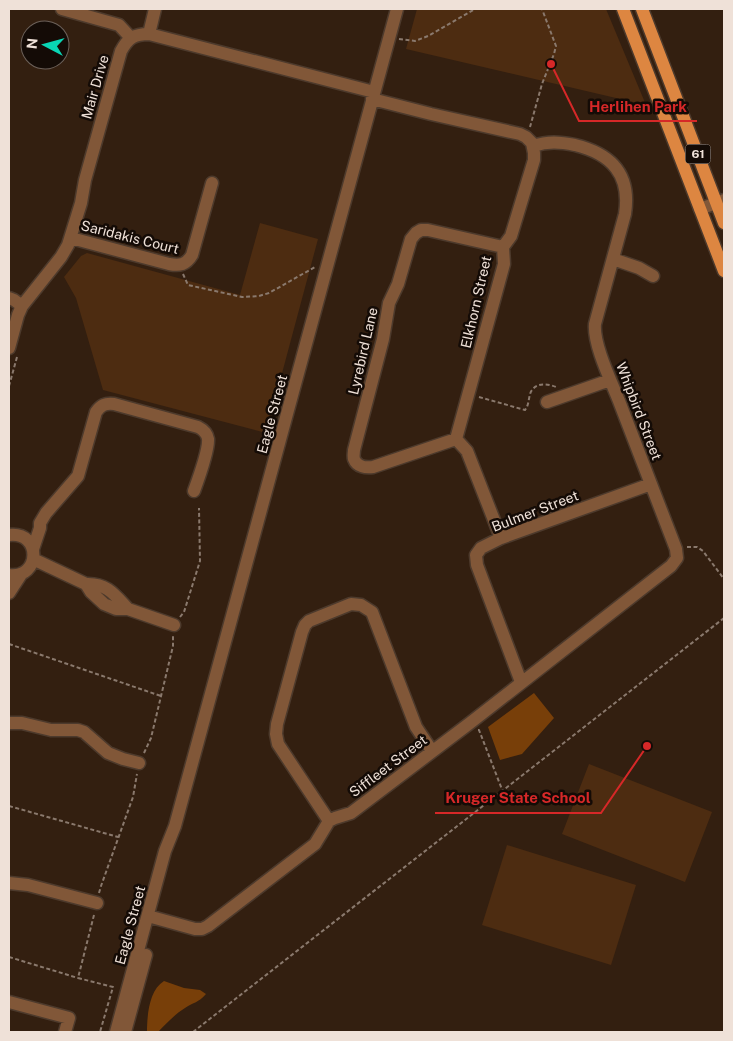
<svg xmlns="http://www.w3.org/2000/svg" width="733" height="1041" font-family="'Public Sans',sans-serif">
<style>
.green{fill:#4d2c11}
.water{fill:#783f09}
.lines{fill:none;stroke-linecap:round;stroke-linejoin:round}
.minor-casing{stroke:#4d3a2c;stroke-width:15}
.major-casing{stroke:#4d3a2c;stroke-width:15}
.path{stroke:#8a796d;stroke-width:2;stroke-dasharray:4 2.5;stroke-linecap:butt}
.minor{stroke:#815738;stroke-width:12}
.major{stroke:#dd8641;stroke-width:12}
.labels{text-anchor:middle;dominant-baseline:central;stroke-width:5;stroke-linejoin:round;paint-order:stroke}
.shield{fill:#140b06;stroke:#ada199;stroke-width:1}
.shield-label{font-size:12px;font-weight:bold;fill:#efe1d8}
.street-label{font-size:14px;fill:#efe1d8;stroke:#140b06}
.leader{fill:none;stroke:#d62828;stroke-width:2}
.callout-dot{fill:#d62828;stroke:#140b06;stroke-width:2}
.callout-label{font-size:15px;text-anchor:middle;font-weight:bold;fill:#d62828;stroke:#140b06;stroke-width:5;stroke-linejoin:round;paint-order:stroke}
</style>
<rect width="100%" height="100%" fill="#331f10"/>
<path class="green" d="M 417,9 L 606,9 L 646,105 L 406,49 Z
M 260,223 L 318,239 L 266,433 L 103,390 L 76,298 L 64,277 L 81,256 L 87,253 L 240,295 Z
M 589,764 L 712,812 L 685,882 L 562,834 Z
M 507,845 L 636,885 L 611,965 L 482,925 Z"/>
<path class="water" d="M 534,693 L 554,718 L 522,754 L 500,760 L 488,727 Z
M 164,981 L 184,988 L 200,990 L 206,994 C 198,1003 194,1002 185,1008 C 175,1014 166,1024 158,1032 L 147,1032 C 147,1016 149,990 164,981 Z"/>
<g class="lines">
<g class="minor-casing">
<path id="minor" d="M 62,9 L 119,25 L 131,38
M 149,34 L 155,9
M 372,99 L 431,114 L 520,134 L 526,137 L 532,143 L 534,153 L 534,160 L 511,236 L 503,247 L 504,264 L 456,439 L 467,451 L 501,538
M 700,209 L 724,200
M 71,238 L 169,264 C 180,266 186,265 192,255 L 212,183
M 613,259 L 639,268 L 653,276
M 9,298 L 14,300 L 22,306
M 9,348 L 18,315 L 22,306 L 61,257 L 68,245 L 81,203 L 85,180 L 121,51 C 128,38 134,34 149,34 L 374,92
M 547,402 L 610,380
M 456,439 L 373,467 C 366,468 357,467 354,459 C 353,456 354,453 354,450 L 383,339 L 389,303 L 398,284 L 411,239 L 416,233 L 421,230 L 428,230 L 503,247
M 9,535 C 42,531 41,579 9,575
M 33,549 L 40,528 L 40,523 L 46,513 L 78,476 L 96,412 C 101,405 105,403 114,404 L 198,427 C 204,430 207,433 208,439 C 209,450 198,480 194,491
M 33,559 L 86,584 C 107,583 115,595 128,609
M 86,584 L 91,592 L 104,604 L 116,609 L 128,609 L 174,625
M 9,593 L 22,573
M 521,682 L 477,565 L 476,555 L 481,548 L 501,538 L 651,484
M 9,723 L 22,723 L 51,730 L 78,730 L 84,732 L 108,753 L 123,759 L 139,763
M 329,821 L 278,744 L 276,734 L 277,724 L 302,632 L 305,625 L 309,621 L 351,604 L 361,605 L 372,612 L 416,727 L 432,751
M 9,883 L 28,885 L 97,903
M 148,916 L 195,929 L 202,929 L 208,926 L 315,844 L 329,821 L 335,818 L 351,813 L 470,723 L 671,566 L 677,558 L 676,549 C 657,499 638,450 619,401 C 611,381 593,344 595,324 L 625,214 C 631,175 612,154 575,145 C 560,142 548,141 533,146
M 9,1002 L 69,1018 L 65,1032
M 116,1032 L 165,851 L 175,826 L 397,9
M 125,1032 L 146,955"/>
</g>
<g class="major-casing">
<path id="major" d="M 623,9 L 724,271
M 642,9 L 724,223"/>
</g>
<path class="path" d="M 399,39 L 415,41 L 428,36 L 475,9
M 530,127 L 542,84 L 554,54 L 556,46 L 542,9
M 183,274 L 188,285 L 242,297 L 259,296 L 269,293 L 315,267
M 9,386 L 17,357
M 479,397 L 525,410 C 530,404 528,395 532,390 C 538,382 549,384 556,387
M 687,547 L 697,547 L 703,551 L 724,579
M 180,617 L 184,612 L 200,561 L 199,508
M 9,644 L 161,696
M 478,730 L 479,730 L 503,792
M 144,753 L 151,738 L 173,646 L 173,635
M 9,806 L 118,837
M 99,893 L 101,886 L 133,797 L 137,774
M 94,915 L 78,978 L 113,987 L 100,1032
M 9,957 L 78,978
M 193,1032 L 724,618"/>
<use href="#minor" class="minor"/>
<use href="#major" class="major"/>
</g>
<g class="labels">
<rect class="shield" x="685.5" y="144.5" width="25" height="19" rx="4"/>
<g class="shield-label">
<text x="698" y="154">61</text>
</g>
<g class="street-label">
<text transform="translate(95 87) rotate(-74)">Mair Drive</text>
<text transform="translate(130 237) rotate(14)">Saridakis Court</text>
<text transform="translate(476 302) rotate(-77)">Elkhorn Street</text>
<text transform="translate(363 351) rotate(-77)">Lyrebird Lane</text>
<text transform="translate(639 411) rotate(69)">Whipbird Street</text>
<text transform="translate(272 414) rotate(-75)">Eagle Street</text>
<text transform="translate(535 511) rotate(-21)">Bulmer Street</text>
<text transform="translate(388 766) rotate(-37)">Siffleet Street</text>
<text transform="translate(130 925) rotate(-75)">Eagle Street</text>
</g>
</g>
<path class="leader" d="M551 64L579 121H697M647 746L601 813H435"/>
<g class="callout-dot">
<circle cx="551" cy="64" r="5"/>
<circle cx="647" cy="746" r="5"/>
</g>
<g class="callout-label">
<text x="638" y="112">Herlihen Park</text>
<text x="518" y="803">Kruger State School</text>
</g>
<rect width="733" height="1041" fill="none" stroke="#efe1d8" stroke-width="20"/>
<g transform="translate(45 45) rotate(276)"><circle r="24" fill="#140b06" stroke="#6c615a"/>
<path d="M0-4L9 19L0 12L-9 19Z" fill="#09d5b5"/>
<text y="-8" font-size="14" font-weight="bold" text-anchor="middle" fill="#efe1d8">N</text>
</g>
</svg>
